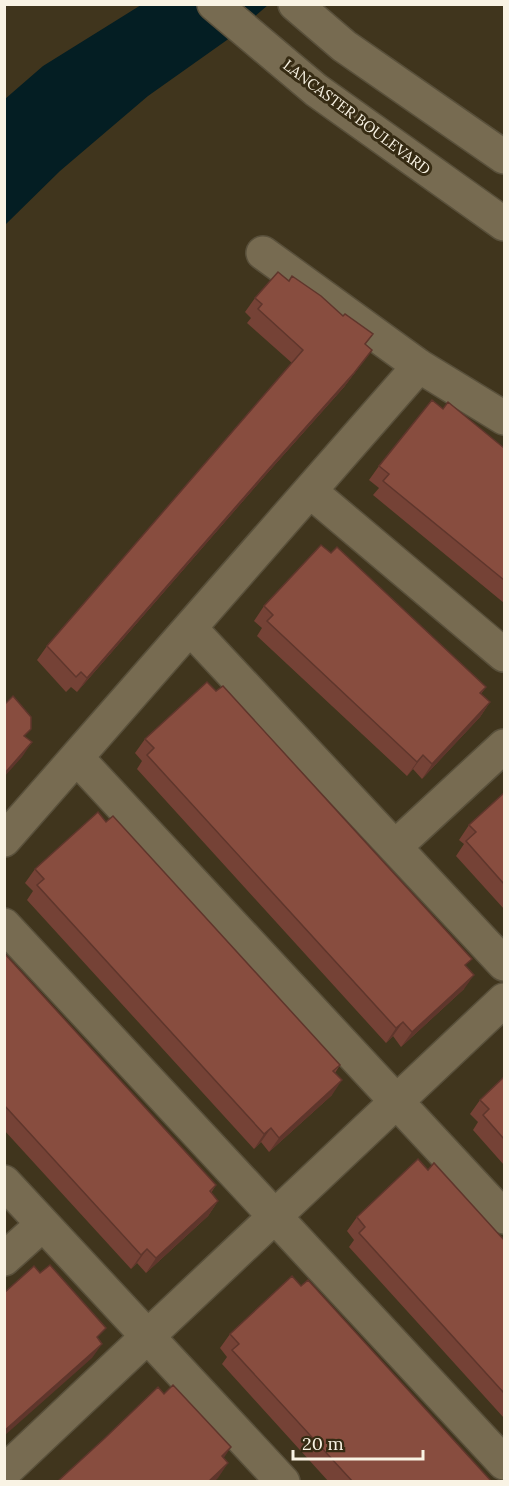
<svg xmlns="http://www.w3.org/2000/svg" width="509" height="1486" font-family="Lora,serif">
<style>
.water{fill:#041e23}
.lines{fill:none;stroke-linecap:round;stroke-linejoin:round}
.street-casing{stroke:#59503b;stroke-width:36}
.secondary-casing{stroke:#59503b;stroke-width:36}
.street{stroke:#776b51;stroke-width:33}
.secondary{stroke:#776b51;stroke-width:33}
.wall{fill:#754236}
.shaded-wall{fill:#5f362c}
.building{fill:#884d3f;stroke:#5f362c;stroke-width:1.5}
.labels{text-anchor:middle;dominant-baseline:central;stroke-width:6;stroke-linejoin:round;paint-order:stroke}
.street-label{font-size:15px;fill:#f9f3e4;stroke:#362b13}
</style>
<rect width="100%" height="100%" fill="#40351d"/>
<path class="water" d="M 141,5 L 268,5 L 227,40 L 148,96 L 60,171 L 5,225 L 5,99 L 43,66 Z"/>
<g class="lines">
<g class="street-casing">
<path id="street" d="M 263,253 L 419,366 L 504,418
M 310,491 L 504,655
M 190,628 L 504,964
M 77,758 L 504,1217
M 4,840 L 419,366
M 395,847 L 504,746
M 4,925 L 504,1463
M 4,1182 L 283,1482
M 4,1259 L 43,1224
M 4,1472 L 504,1000"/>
</g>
<g class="secondary-casing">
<path id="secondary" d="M 214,4 L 316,90 L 504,224
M 295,4 L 344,46 L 504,157"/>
</g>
<use href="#street" class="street"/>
<use href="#secondary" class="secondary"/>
</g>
<path class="wall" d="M 255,298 L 366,345 L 372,350 L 344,387 L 263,478 L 77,692 L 71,687 L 66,692 L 37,660 L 47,646 L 292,363 L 247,323 L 251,318 L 245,312 Z
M 443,409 L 504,448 L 504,603 L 373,495 L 379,488 L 369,480 L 379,466 Z
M 264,606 L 486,687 L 481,694 L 490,702 L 480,717 L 422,779 L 413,769 L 407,776 L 257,636 L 262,628 L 254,621 Z
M 216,691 L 467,967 L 464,989 L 401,1047 L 393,1036 L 386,1043 L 137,769 L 142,761 L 135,753 L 145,739 Z
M 504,793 L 504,909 L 456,856 L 464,844 L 459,840 L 469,825 Z
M 35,869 L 340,1065 L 335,1073 L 332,1095 L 269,1152 L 261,1142 L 254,1149 L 27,900 L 33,891 L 25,883 Z
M 4,953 L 216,1185 L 211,1193 L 218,1201 L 208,1216 L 146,1273 L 137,1263 L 131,1269 L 4,1130 Z
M 504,1077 L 504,1165 L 473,1130 L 478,1122 L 470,1114 L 480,1100 Z
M 357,1217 L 504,1240 L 504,1418 L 349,1247 L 354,1240 L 347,1231 Z
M 301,1286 L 492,1482 L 329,1482 L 222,1364 L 227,1357 L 220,1348 L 230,1334 Z"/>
<path class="shaded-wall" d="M 372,350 L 344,387 L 263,478 L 77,692 L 87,678 Z
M 490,702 L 480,717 L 422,779 L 432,764 Z
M 32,742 L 22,757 L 4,777 L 4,774 Z
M 423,755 L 413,769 L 407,776 L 417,762 Z
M 474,975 L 464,989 L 401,1047 L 412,1032 Z
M 403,1022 L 393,1036 L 386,1043 L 396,1028 Z
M 342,1080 L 332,1095 L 269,1152 L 279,1138 Z
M 271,1128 L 261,1142 L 254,1149 L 264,1134 Z
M 218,1201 L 208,1216 L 146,1273 L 156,1258 Z
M 147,1249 L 137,1263 L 131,1269 L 141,1255 Z
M 102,1344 L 92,1358 L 4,1436 L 4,1431 Z
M 231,1447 L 221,1462 L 222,1456 Z
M 228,1463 L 218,1478 L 214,1482 L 208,1482 Z"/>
<path class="building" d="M 278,272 L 289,281 L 292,276 L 321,296 L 343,316 L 345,314 L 373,334 L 365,344 L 372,350 L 354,373 L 273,464 L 87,678 L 81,672 L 76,677 L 47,646 L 303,350 L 258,309 L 262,304 L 255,298 Z
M 432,400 L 443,409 L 448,402 L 504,448 L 504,580 L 383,481 L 389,474 L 379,466 Z
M 321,545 L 331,553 L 337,547 L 486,687 L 480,693 L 490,702 L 432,764 L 423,755 L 417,762 L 267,621 L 273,615 L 264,606 Z
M 207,682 L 216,691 L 223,686 L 472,959 L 465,965 L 474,975 L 412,1032 L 403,1022 L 396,1028 L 147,755 L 154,748 L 145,739 Z
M 13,696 L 31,717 L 31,729 L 24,736 L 32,742 L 4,774 L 4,705 Z
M 504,793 L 504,884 L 466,841 L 476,832 L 469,825 Z
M 98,812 L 106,822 L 113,816 L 340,1065 L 333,1071 L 342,1080 L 279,1138 L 271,1128 L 264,1134 L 37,885 L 44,879 L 35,869 Z
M 4,953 L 216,1185 L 210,1191 L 218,1201 L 156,1258 L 147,1249 L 141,1255 L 4,1105 Z
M 504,1077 L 504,1139 L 483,1115 L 489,1109 L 480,1100 Z
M 418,1159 L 428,1170 L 434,1163 L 504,1240 L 504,1393 L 359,1233 L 365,1227 L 357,1217 Z
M 50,1265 L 106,1328 L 97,1337 L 102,1344 L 4,1431 L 4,1293 L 34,1266 L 40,1273 Z
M 292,1276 L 301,1286 L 308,1280 L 492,1482 L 353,1482 L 232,1350 L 239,1344 L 230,1334 Z
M 173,1385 L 231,1447 L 222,1456 L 228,1463 L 208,1482 L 57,1482 L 105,1438 L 158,1387 L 164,1394 Z"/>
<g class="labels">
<g class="street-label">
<text transform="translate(357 117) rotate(37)">LANCASTER BOULEVARD</text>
</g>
</g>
<rect width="509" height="1486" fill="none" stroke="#f9f3e4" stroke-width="12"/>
<path d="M293 1450v9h130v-9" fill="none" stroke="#f9f3e4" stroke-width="3"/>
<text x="302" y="1450" font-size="18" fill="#f9f3e4" stroke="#362b13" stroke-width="4.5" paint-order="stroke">20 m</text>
</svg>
